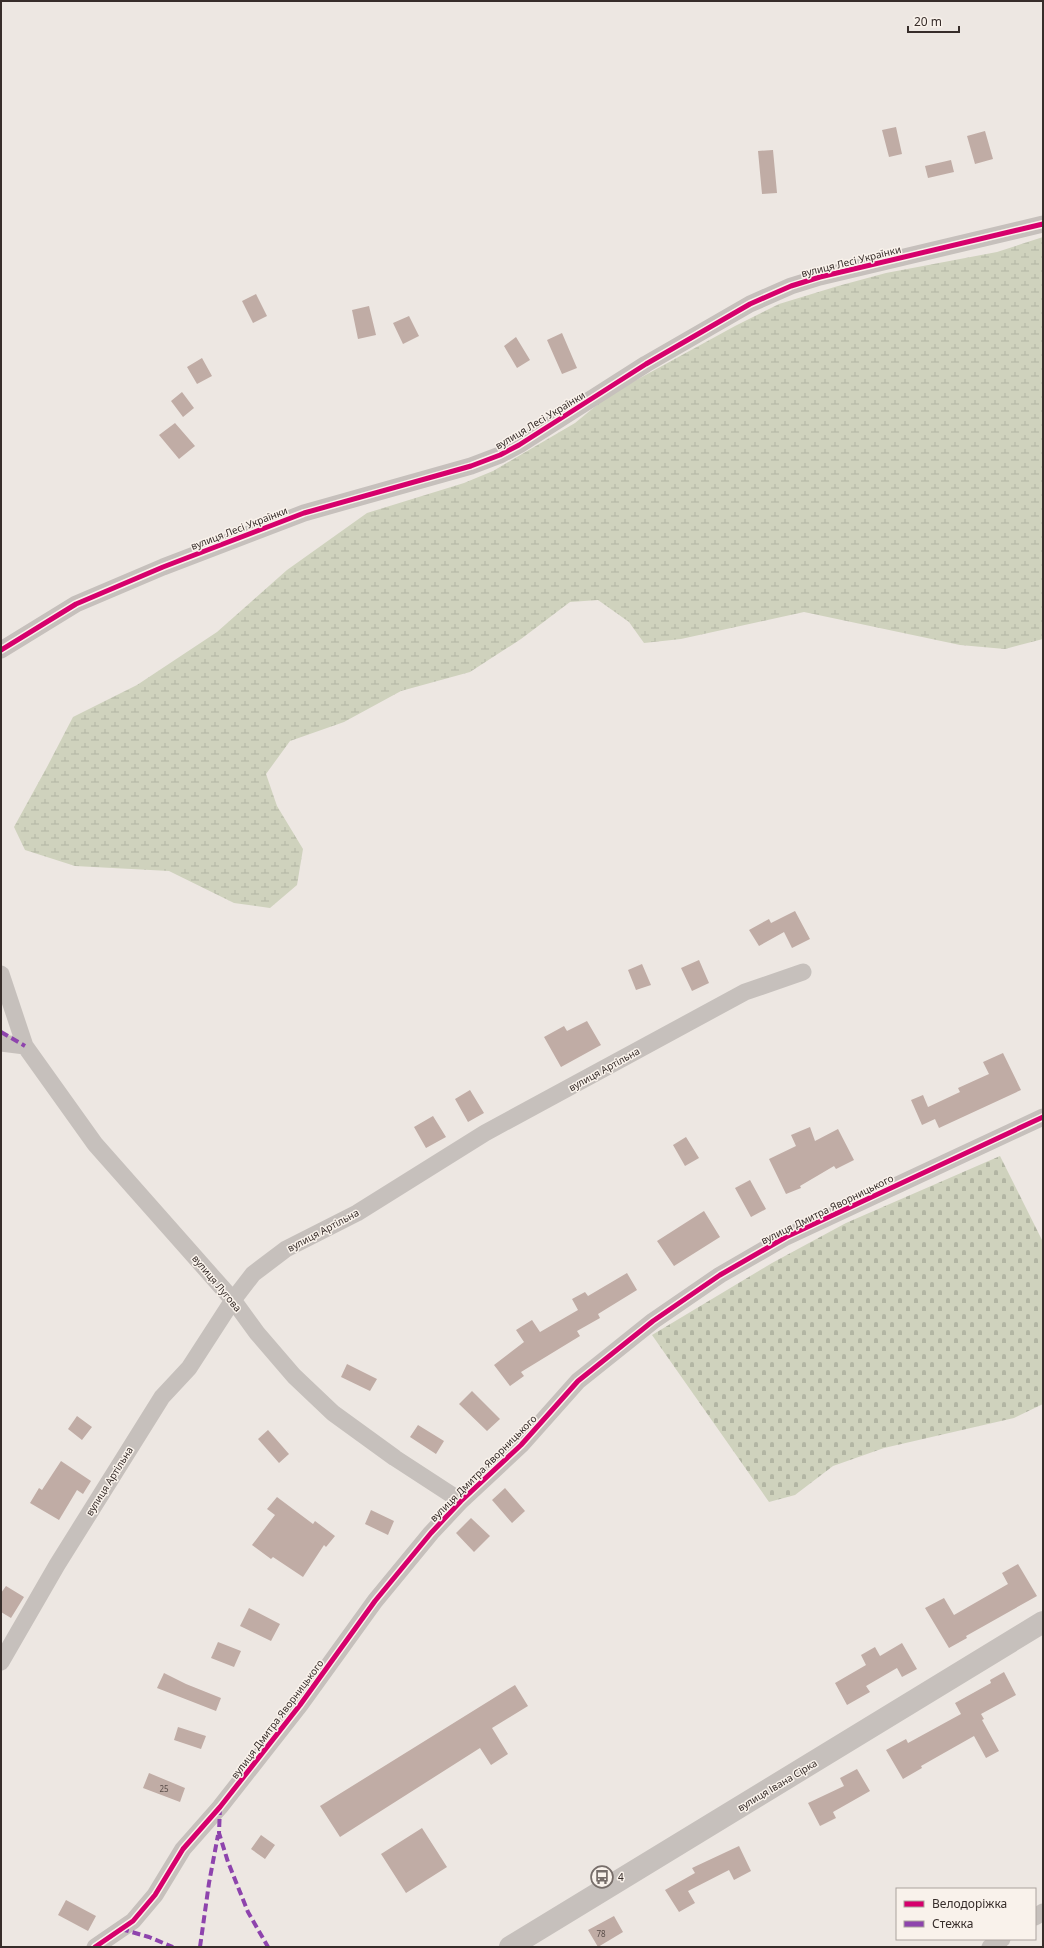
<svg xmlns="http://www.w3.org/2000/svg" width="1044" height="1948" font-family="'Noto Sans',sans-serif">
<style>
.wetland{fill:url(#wetland-marsh)}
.cemetery{fill:url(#cemetery-stones)}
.building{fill:#c0aca5}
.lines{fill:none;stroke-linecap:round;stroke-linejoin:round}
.minor{stroke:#c6c0bc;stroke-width:17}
.tertiary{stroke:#c6c0bc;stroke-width:22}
.quiet{stroke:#8e44ad;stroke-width:4;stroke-dasharray:8 4;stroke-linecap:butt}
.cycleway-casing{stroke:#f9f2eb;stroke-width:8}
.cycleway{stroke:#d6006c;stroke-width:5}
.labels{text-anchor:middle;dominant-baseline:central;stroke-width:3;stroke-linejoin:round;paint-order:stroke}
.number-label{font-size:8px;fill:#594d49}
.street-label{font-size:10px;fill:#372d2a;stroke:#f9f2eb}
.poi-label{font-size:10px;fill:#372d2a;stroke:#f9f2eb;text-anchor:start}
</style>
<defs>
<pattern id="wetland-marsh" width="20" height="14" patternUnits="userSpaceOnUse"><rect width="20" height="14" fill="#cfd2bd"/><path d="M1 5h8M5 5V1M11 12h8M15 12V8" fill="none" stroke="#b2b5a3"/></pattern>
<pattern id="cemetery-stones" width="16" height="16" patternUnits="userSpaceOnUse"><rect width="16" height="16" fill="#cfd2bd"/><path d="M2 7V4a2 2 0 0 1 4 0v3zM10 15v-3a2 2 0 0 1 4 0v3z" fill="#b2b5a3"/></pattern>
</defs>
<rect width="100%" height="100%" fill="#ede7e2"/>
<path class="wetland" d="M 1043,237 L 1043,639 L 1005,649 L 960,645 L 804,612 L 681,639 L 644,643 L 629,622 L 598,600 L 570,602 L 521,639 L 470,672 L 401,691 L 344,722 L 290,741 L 266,774 L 277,806 L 303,849 L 297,885 L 270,908 L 234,903 L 169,871 L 75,866 L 25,850 L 14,827 L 47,767 L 73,717 L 137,685 L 217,632 L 287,570 L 367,513 L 464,483 L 493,471 L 575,423 L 609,395 L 735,326 L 779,304 L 838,286 L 886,273 L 997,252 Z"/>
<path class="cemetery" d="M 1000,1156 L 1043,1242 L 1043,1404 L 1014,1418 L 884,1448 L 833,1466 L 795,1495 L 769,1502 L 652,1335 L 772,1263 L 846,1223 Z"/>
<path class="building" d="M 896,127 L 902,154 L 889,157 L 882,130 Z
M 985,131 L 993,159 L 975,164 L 967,136 Z
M 773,150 L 777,193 L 762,194 L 758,151 Z
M 951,160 L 954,172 L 928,178 L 925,166 Z
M 256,294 L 267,316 L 253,323 L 242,301 Z
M 369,306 L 376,335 L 358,339 L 352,310 Z
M 409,316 L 419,336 L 403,344 L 393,323 Z
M 562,333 L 577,368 L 562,374 L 547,340 Z
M 516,337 L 530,360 L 517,368 L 504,346 Z
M 202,358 L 212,376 L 197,384 L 187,367 Z
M 182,392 L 194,408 L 183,417 L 171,401 Z
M 175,423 L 195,446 L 179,459 L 159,435 Z
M 795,911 L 810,939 L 792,948 L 784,932 L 759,946 L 749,930 L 769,919 L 771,923 Z
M 699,960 L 709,983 L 692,991 L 681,968 Z
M 642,964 L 651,985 L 636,990 L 628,970 Z
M 587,1021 L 601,1045 L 561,1067 L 544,1037 L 564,1026 L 567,1031 Z
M 1003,1053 L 1021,1090 L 939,1128 L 935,1119 L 922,1125 L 911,1100 L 923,1095 L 928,1107 L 960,1092 L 958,1088 L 989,1074 L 983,1062 Z
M 470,1090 L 484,1113 L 468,1122 L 455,1099 Z
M 433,1116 L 446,1137 L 426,1148 L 414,1127 Z
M 810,1127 L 815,1141 L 838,1129 L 854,1160 L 836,1169 L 834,1166 L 800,1186 L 801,1188 L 786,1194 L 769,1159 L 796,1146 L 791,1135 Z
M 686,1137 L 699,1158 L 685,1166 L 673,1145 Z
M 750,1180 L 766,1209 L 751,1217 L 735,1188 Z
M 704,1211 L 720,1237 L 674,1266 L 657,1241 Z
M 627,1273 L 637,1290 L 598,1314 L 600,1318 L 577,1331 L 580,1336 L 521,1372 L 524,1376 L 510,1386 L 494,1365 L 524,1342 L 516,1330 L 532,1320 L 540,1332 L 578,1310 L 572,1299 L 585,1292 L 588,1296 Z
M 347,1364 L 377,1379 L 370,1391 L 341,1377 Z
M 472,1391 L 500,1419 L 487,1431 L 459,1404 Z
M 77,1416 L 92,1427 L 82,1440 L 68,1429 Z
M 418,1425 L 444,1441 L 436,1454 L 410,1437 Z
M 268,1430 L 289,1454 L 279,1463 L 258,1439 Z
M 61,1461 L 91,1481 L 83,1494 L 77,1490 L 59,1520 L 30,1503 L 39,1488 L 42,1490 Z
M 505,1488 L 525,1511 L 512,1523 L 492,1500 Z
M 277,1497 L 313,1524 L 315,1521 L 335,1536 L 326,1547 L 324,1545 L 303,1577 L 273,1557 L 271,1559 L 252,1545 L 275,1515 L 267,1509 Z
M 371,1510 L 394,1521 L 388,1535 L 365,1524 Z
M 471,1518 L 490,1536 L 474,1552 L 456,1533 Z
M 1018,1564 L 1037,1596 L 966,1636 L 967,1638 L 949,1648 L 925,1608 L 944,1598 L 954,1615 L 1008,1584 L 1002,1573 Z
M 6,1586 L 24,1597 L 11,1618 L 1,1612 L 1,1593 Z
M 249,1608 L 280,1624 L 271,1641 L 240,1626 Z
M 218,1642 L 241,1651 L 234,1667 L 211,1658 Z
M 902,1643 L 917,1669 L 902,1677 L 897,1668 L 866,1686 L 870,1692 L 847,1705 L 835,1683 L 866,1665 L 861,1655 L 875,1647 L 880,1656 Z
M 1004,1672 L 1016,1695 L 981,1714 L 984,1719 L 982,1720 L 999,1751 L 986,1758 L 974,1736 L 921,1766 L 922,1768 L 903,1779 L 886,1750 L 906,1739 L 908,1743 L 961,1714 L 955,1703 L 991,1683 L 990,1680 Z
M 164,1673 L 186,1684 L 221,1698 L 216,1711 L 157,1688 Z
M 515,1685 L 528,1706 L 492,1728 L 508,1754 L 491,1765 L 480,1748 L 340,1837 L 320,1806 Z
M 178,1727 L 206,1736 L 201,1749 L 174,1740 Z
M 857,1769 L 870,1791 L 833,1812 L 836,1818 L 820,1826 L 808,1803 L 844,1786 L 840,1778 Z
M 149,1773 L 185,1788 L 180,1802 L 143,1788 Z
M 422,1828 L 447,1867 L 406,1893 L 381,1854 Z
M 261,1835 L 275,1845 L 265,1859 L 251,1849 Z
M 739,1846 L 751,1871 L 734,1880 L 729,1870 L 688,1891 L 695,1903 L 679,1912 L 665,1890 L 695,1873 L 692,1868 Z
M 66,1900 L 96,1916 L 88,1931 L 58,1915 Z
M 614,1916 L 623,1932 L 598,1947 L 588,1930 Z"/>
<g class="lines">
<path class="minor" d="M 1,650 L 76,604 L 163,567 L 304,513 L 471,466 L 500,455 L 519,445 L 646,364 L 750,304 L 791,286 L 820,277 L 1043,224
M 1,974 L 25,1046 L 95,1144 L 233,1300 L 257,1333 L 294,1376 L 333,1413 L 395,1458 L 461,1501
M 1,1043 L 25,1046
M 1,1662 L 57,1565 L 162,1397 L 189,1368 L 233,1300 L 253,1274 L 286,1249 L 357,1213 L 485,1133 L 745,992 L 803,972
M 1035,1917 L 1043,1912
M 95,1947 L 133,1921 L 155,1895 L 183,1849 L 220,1807 L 300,1705 L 375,1601 L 431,1533 L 461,1501 L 521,1445 L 578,1381 L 653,1321 L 720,1275 L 786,1237 L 1043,1117
M 990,1947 L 1002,1939"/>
<path class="tertiary" d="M 510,1947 L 1043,1622"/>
<path class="quiet" d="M 1,1032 L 25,1046
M 220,1807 L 219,1833 L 228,1862 L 248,1912 L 268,1947
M 121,1929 L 149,1937 L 173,1947
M 200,1947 L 209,1883 L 218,1835"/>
<g class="cycleway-casing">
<path id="cycleway" d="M 1,650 L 76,604 L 163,567 L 304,513 L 471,466 L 500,455 L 519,445 L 646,364 L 750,304 L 791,286 L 820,277 L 1043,224
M 95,1947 L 133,1921 L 155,1895 L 183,1849 L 220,1807 L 300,1705 L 375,1601 L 431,1533 L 461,1501 L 521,1445 L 578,1381 L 653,1321 L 720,1275 L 786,1237 L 1043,1117"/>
</g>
<use href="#cycleway" class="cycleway"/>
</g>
<defs>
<g id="bus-ring" transform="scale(1.15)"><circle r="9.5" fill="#f9f2eb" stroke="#776e6a" stroke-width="1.5"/><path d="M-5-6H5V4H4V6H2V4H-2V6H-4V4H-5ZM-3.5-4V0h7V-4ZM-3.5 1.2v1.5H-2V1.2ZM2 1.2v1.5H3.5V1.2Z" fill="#776e6a"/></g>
</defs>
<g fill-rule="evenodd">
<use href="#bus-ring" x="602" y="1877"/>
</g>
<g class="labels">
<g class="number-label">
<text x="164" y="1788">25</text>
<text x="601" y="1933">78</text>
</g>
<g class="street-label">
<text transform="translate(851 261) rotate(-14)">вулиця Лесі Українки</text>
<text transform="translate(540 420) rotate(-31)">вулиця Лесі Українки</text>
<text transform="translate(239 528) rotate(-21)">вулиця Лесі Українки</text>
<text transform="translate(604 1069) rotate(-29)">вулиця Артільна</text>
<text transform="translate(827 1209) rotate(-26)">вулиця Дмитра Яворницького</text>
<text transform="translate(323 1230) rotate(-28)">вулиця Артільна</text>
<text transform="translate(217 1283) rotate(50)">вулиця Лугова</text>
<text transform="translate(483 1468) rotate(-45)">вулиця Дмитра Яворницького</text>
<text transform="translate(109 1481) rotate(-58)">вулиця Артільна</text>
<text transform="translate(277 1719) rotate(-53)">вулиця Дмитра Яворницького</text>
<text transform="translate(777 1785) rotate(-31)">вулиця Івана Сірка</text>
</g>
<g class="poi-label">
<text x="618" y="1877">4</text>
</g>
</g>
<rect width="1044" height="1948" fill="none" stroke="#372d2a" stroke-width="4"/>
<rect x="896" y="1888" width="140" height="52" fill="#f9f2eb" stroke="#aba39e"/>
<rect x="904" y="1901" width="20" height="6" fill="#d6006c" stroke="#aba39e"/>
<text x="932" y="1908" font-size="12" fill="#372d2a">Велодоріжка</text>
<rect x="904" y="1921" width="20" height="6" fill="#8e44ad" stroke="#aba39e"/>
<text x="932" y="1928" font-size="12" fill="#372d2a">Стежка</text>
<path d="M908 26v6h51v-6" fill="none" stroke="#372d2a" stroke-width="2"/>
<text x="914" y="26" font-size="12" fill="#372d2a" stroke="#f9f2eb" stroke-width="3" paint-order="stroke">20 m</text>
</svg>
